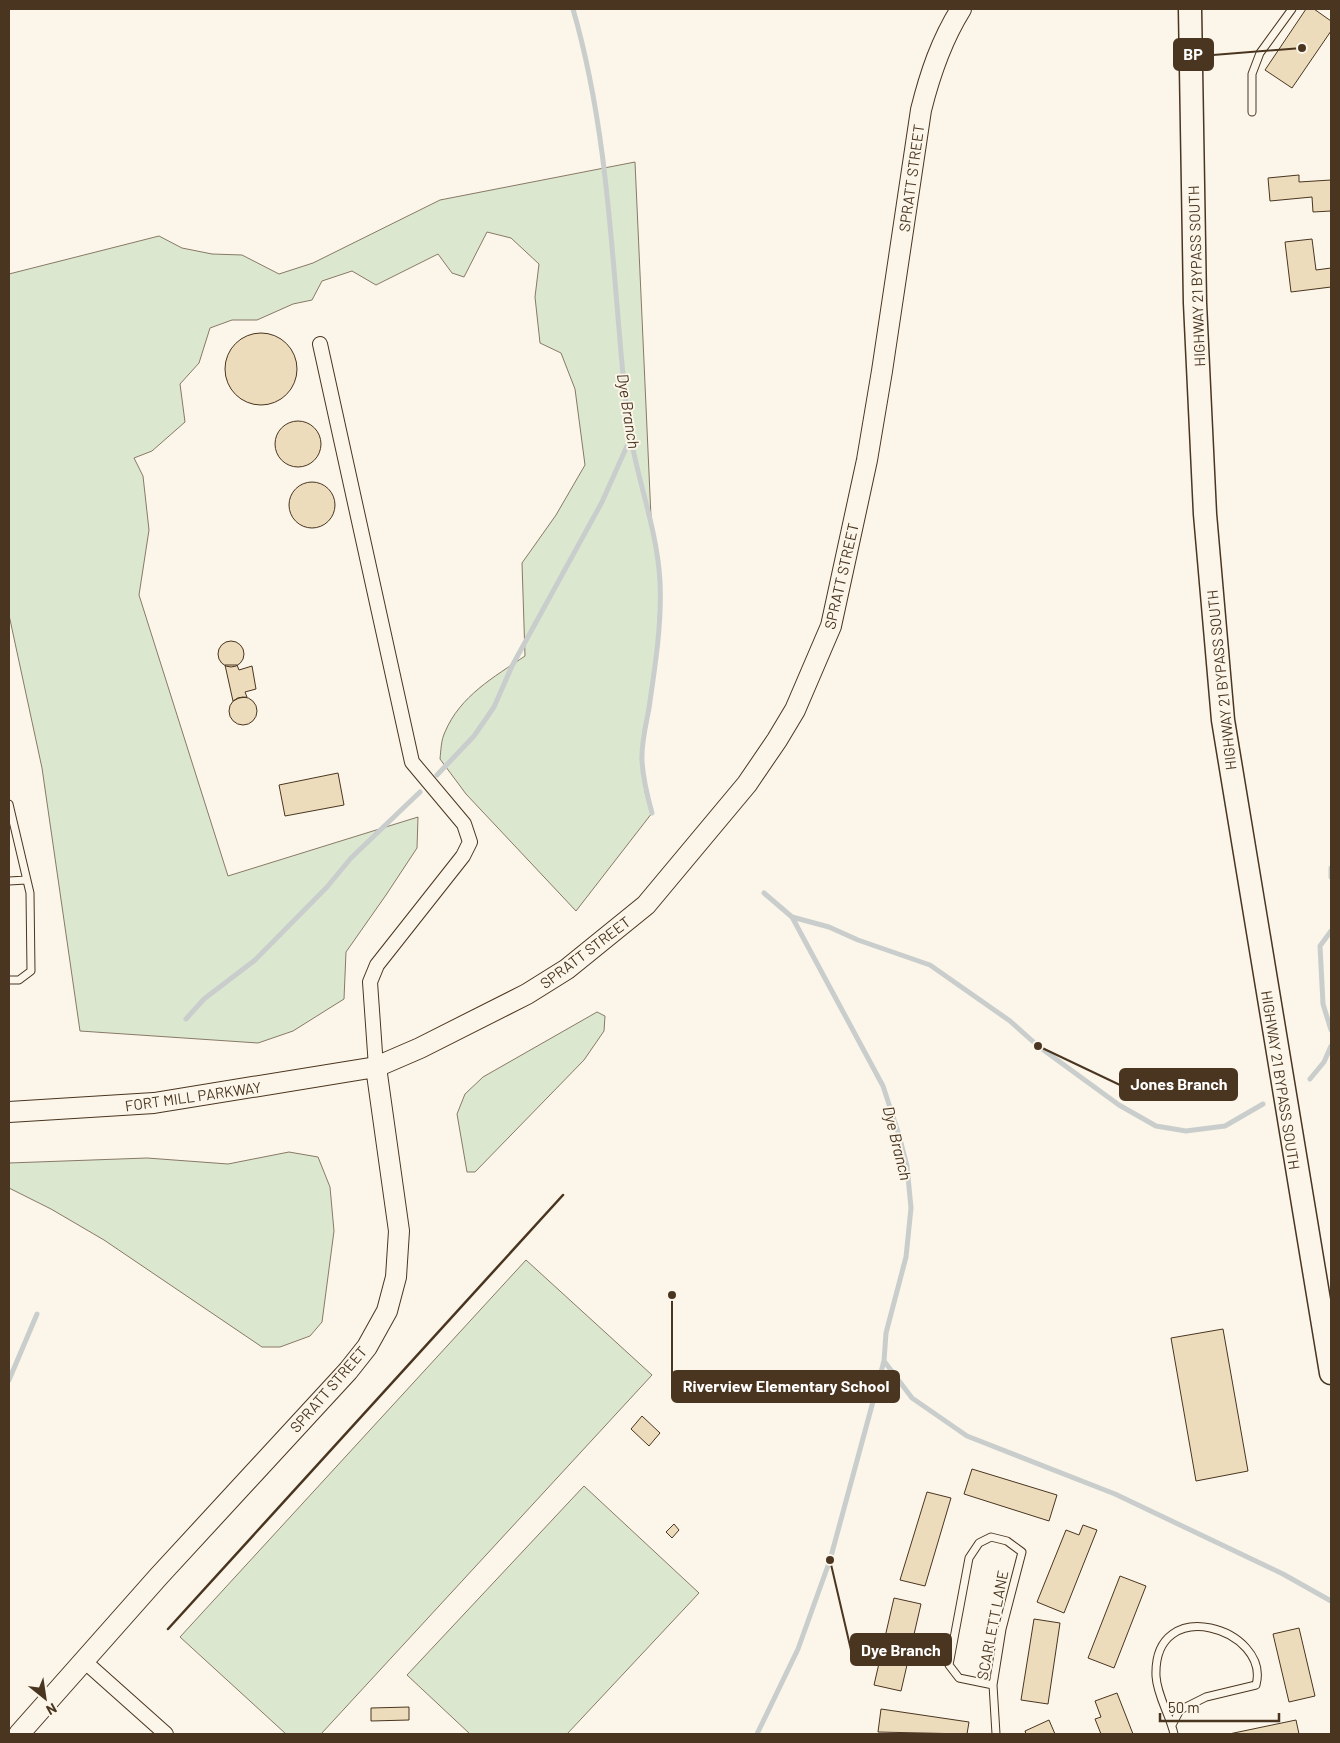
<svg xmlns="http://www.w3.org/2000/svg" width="1340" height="1743" font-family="Barlow,sans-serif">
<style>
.green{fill:#dce7d0;stroke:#887966}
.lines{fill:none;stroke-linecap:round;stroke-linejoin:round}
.stream{stroke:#c9cecd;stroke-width:5}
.building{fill:#ecdcbc;stroke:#4a3520}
.service-casing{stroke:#4a3520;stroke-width:9}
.minor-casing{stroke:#4a3520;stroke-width:16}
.secondary-casing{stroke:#4a3520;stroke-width:22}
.primary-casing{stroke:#4a3520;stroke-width:25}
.service{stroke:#fbf6e9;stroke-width:7}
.minor{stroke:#fbf6e9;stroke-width:14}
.secondary{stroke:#fbf6e9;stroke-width:20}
.primary{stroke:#fbf6e9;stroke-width:22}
.wall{stroke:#4a3520;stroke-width:2.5}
.labels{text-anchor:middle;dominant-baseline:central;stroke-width:4;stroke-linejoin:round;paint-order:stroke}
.street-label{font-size:15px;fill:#4a3520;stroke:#fbf6e9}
.water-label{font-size:16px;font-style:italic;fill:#4a3520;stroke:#fbf6e9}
.leader{fill:none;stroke:#4a3520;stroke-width:2}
.callout-dot{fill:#4a3520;stroke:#fbf6e9;stroke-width:2}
.callout{fill:#4a3520;stroke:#4a3520;stroke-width:2}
.callout-label{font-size:16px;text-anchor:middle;font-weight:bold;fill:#fff}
</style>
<rect width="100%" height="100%" fill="#fbf6e9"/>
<path class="green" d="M 635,162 L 651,517 L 660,582 L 657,644 L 641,759 L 645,792 L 652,813 L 576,911 L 466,794 L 440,759 C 441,750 441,740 445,732 C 460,696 494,677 525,656 L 522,563 L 556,515 L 585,465 L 575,389 L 561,353 L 540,343 L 535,297 L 539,264 L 511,238 L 487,232 L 464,277 L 452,273 L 438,254 L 376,285 L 352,271 L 322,281 L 312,300 L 293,304 L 257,320 L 232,320 L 210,328 L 199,363 L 180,384 L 185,422 L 152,451 L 134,458 L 143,476 L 149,530 L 139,595 L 228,876 L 418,817 L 417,848 L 386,895 L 346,952 L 344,999 L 293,1031 L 258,1043 L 80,1031 L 42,768 L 9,615 L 9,274 L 159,236 L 182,248 L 212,254 L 242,255 L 279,274 L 313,263 L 440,200 Z
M 597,1012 L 605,1016 L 604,1031 L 584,1060 L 475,1172 L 467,1172 L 457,1114 L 465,1094 L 483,1077 Z
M 289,1152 L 318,1157 L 330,1187 L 334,1231 L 322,1322 L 310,1336 L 280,1347 L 262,1347 L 104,1240 L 51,1209 L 9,1188 L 9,1163 L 147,1158 L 228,1164 Z
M 526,1260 L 652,1375 L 321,1734 L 286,1734 L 180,1637 Z
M 584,1486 L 699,1593 L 567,1734 L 470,1734 L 407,1675 Z"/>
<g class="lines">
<path class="stream" d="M 573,9 C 611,140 612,279 627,414 C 633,470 657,524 660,582 C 662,623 655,667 649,708 C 646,725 641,744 642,761 C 643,779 647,795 652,813
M 437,775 L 474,736 L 494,707 L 512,666 L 602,502 L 631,437
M 1331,868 L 1331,877
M 792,917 L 829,927 L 858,940 L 930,965 L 1010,1021 L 1038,1046 L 1119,1105 L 1156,1126 L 1186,1131 L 1225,1126 L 1263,1104
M 1331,931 L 1320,946 L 1323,1004 L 1331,1030
M 186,1019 L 204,999 L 255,960 L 327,887 L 351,858 L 420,792
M 1310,1079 L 1324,1062 L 1331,1046
M 884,1361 L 912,1398 L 967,1436 L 1115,1494 L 1283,1574 L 1331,1601
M 9,1380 L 37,1314
M 757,1734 L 798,1649 L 830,1560 L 884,1361 L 886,1333 L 906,1257 L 911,1208 L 907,1166 L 899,1135 L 883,1086 L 792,917 L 764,893"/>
</g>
<path class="building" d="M 1306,9 L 1314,9 L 1331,21 L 1331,31 L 1292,88 L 1265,70 Z
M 1299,175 L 1299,182 L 1331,180 L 1331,211 L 1313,212 L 1312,197 L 1270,201 L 1268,178 Z
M 1312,239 L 1316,270 L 1331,268 L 1331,287 L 1291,292 L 1285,242 Z
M225 369a36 36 0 1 1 72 0a36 36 0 1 1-72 0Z
M275 444a23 23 0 1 1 46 0a23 23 0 1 1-46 0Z
M289 505a23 23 0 1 1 46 0a23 23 0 1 1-46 0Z
M218 654a13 13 0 1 1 26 0a13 13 0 1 1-26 0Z
M 225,665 L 237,665 L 239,670 L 252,666 L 256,689 L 245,692 L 247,697 L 239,698 L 233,701 Z
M229 711a14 14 0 1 1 28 0a14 14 0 1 1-28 0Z
M 338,773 L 344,805 L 285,816 L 279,785 Z
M 1223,1329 L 1248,1471 L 1196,1481 L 1171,1338 Z
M 642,1416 L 660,1433 L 649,1446 L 631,1429 Z
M 972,1469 L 1057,1495 L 1049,1521 L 964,1494 Z
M 927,1492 L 951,1498 L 925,1586 L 900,1580 Z
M 674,1524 L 679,1530 L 672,1538 L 666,1532 Z
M 1083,1525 L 1097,1530 L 1064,1613 L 1037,1602 L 1066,1530 L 1079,1535 Z
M 1120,1576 L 1146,1586 L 1114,1668 L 1088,1658 Z
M 894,1598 L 921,1604 L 901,1691 L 874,1685 Z
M 1034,1619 L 1060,1623 L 1048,1704 L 1021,1700 Z
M 1299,1628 L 1315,1696 L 1289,1702 L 1273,1634 Z
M 1117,1693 L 1133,1734 L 1101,1734 L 1095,1719 L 1101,1717 L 1095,1701 Z
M 409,1707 L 409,1720 L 371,1721 L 371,1708 Z
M 881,1709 L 969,1722 L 967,1734 L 878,1732 Z
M 1049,1720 L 1055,1734 L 1026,1734 L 1025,1731 Z
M 1296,1720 L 1299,1734 L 1229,1734 Z"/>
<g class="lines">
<g class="service-casing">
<path id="service" d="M 1252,112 L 1252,74 L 1260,53 L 1292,9
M 9,804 L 30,893 L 31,971 L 19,980 L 9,980
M 9,881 L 26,880
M 993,1685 L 959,1678 L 949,1665 L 969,1558 L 979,1543 L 991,1537 L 1007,1541 L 1022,1552 L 1002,1629 L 993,1685 L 996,1734
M 1172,1725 L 1180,1710 L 1206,1697 L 1256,1685 C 1271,1629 1153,1592 1156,1676 C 1157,1696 1170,1715 1174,1734"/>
</g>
<g class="minor-casing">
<path id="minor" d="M 320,344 L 412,762 L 464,824 L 470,842 L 463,856 L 377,965 L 370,982 L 376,1067
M 83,1660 L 166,1734"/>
</g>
<g class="secondary-casing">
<path id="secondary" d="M 9,1112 L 154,1103 L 376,1067 L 420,1048 L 527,994 L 567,969 L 646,905 L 747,784 L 777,740 L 795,710 L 831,626 L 867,460 L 882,371 L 921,110 C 930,74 941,41 961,9
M 19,1734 L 159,1576 L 348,1371 L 367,1347 L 387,1311 L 396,1277 L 399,1231 L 376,1067"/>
</g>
<g class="primary-casing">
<path id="primary" d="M 1190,9 L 1195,303 L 1205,514 L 1223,720 L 1331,1373"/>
</g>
<use href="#service" class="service"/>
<use href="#minor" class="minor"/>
<use href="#secondary" class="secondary"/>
<use href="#primary" class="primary"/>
<path class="wall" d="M 168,1629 L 563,1195"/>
</g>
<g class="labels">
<g class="street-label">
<text transform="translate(911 178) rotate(-82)">SPRATT STREET</text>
<text transform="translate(1196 276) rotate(-92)">HIGHWAY 21 BYPASS SOUTH</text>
<text transform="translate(841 576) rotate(-77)">SPRATT STREET</text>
<text transform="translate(1221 680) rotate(-96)">HIGHWAY 21 BYPASS SOUTH</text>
<text transform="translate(585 952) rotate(-37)">SPRATT STREET</text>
<text transform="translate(1281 1080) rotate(81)">HIGHWAY 21 BYPASS SOUTH</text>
<text transform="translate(193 1096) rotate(-8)">FORT MILL PARKWAY</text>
<text transform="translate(328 1389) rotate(-49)">SPRATT STREET</text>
<text transform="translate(992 1625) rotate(-79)">SCARLETT LANE</text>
</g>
<g class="water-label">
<text transform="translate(629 411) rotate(81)">Dye Branch</text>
<text transform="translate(898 1143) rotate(76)">Dye Branch</text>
</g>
</g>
<path class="leader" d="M1302 48L1213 55M1038 1046L1120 1085M672 1295L672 1387M830 1560L851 1650"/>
<g class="callout-dot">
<circle cx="1302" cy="48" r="5"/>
<circle cx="1038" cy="1046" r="5"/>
<circle cx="672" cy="1295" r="5"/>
<circle cx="830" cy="1560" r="5"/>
</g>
<g class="callout">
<rect x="1174" y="39" width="39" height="31" rx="5"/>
<rect x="1120" y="1069" width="117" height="31" rx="5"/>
<rect x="672" y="1371" width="227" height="31" rx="5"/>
<rect x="851" y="1634" width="100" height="31" rx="5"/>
</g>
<g class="callout-label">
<text x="1193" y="60">BP</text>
<text x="1179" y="1090">Jones Branch</text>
<text x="786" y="1392">Riverview Elementary School</text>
<text x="901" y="1656">Dye Branch</text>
</g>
<rect width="1340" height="1743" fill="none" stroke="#4a3520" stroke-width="20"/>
<g transform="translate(45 1698) rotate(150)" stroke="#fbf6e9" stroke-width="4" paint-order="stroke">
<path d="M0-4L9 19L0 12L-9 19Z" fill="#4a3520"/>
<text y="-8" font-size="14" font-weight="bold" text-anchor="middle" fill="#4a3520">N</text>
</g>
<path d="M1160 1713v8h119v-8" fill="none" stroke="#4a3520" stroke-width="2.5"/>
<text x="1168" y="1713" font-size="15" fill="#4a3520" stroke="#fbf6e9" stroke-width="4" paint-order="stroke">50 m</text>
</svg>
